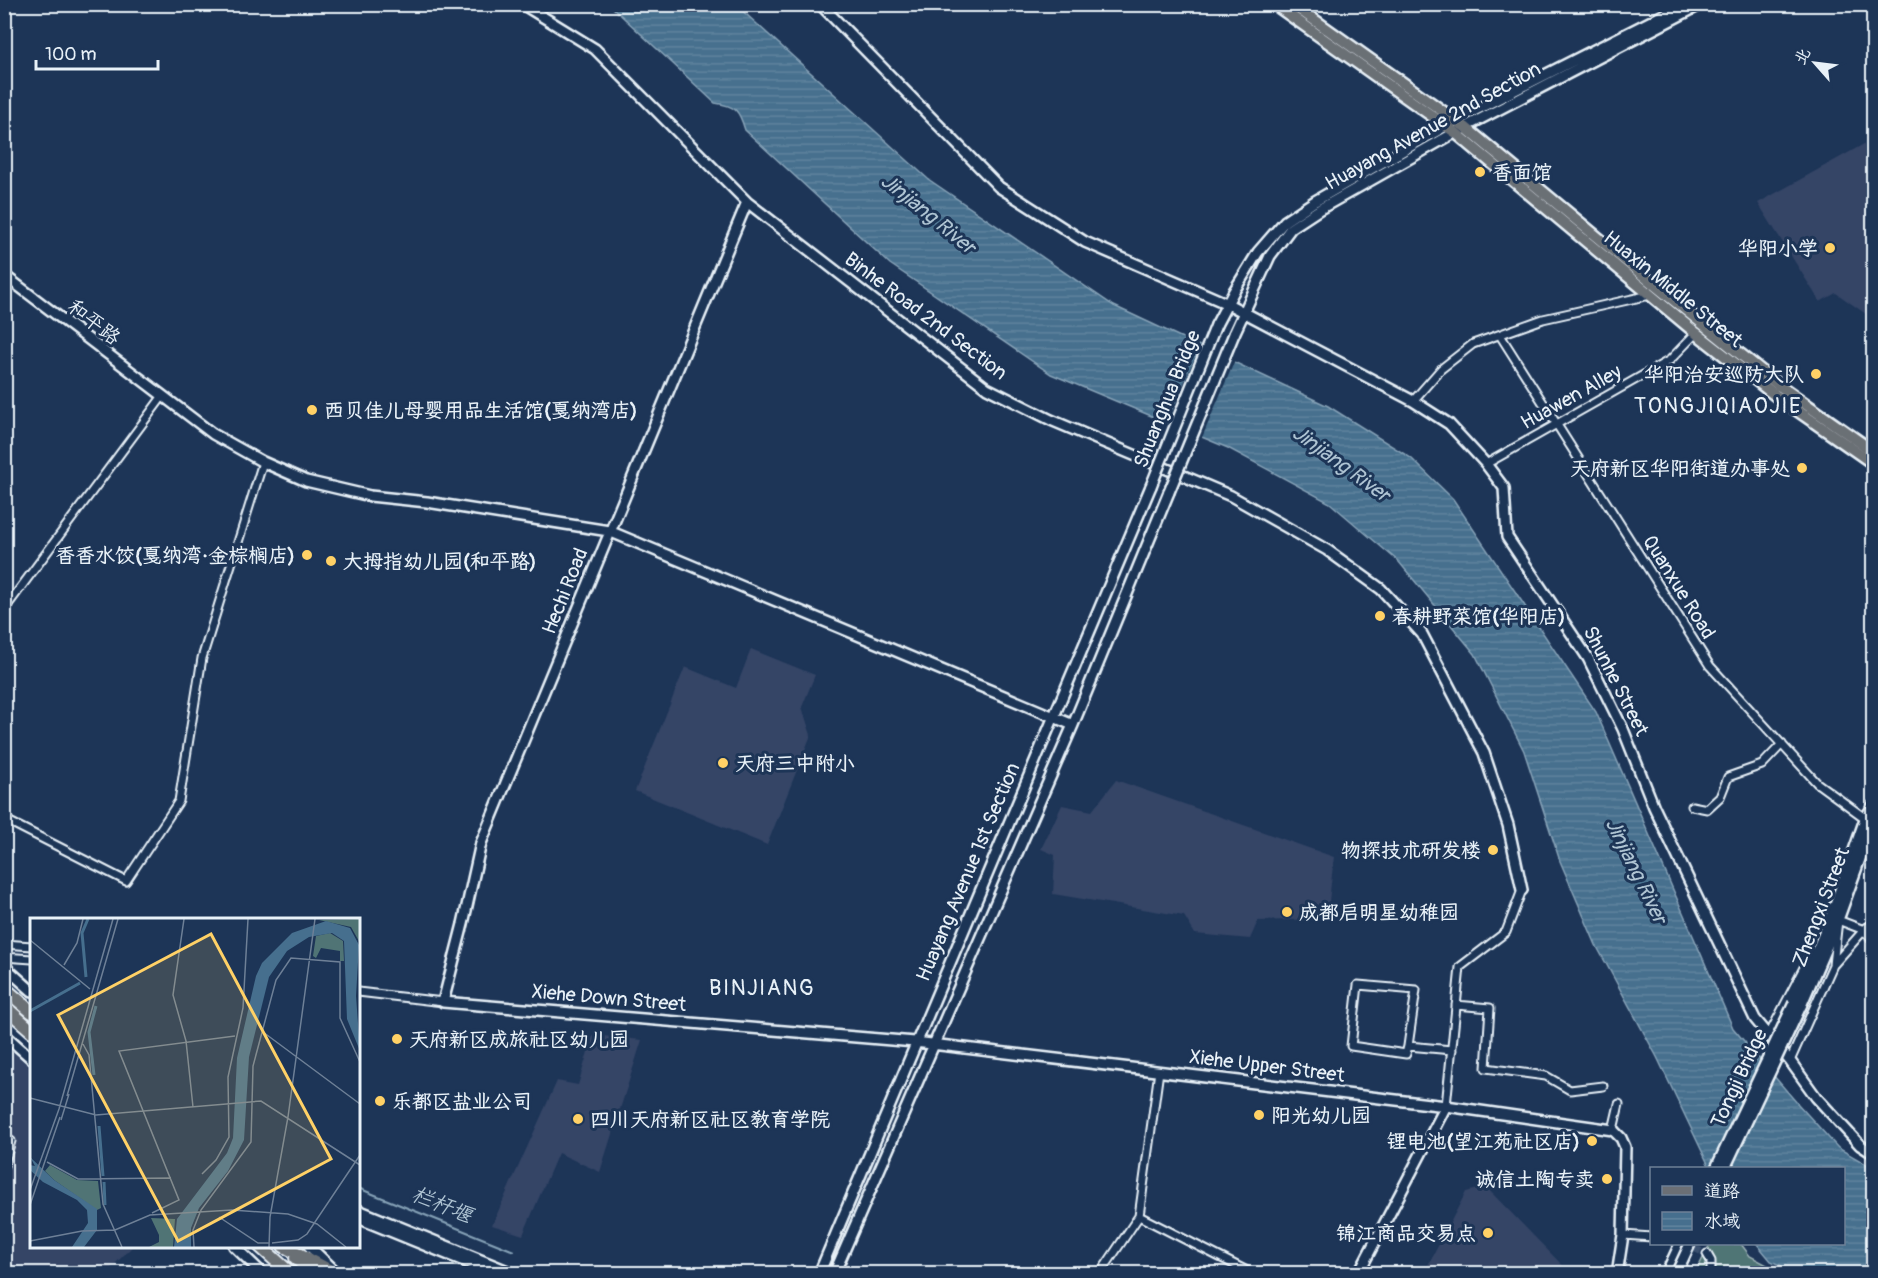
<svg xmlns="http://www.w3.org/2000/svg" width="1878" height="1278" font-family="Pangolin,'LXGW WenKai TC',sans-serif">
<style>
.built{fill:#344466}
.green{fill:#507475;stroke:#9cb2b6;stroke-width:1.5}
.water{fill:url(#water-rules);stroke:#87a3b8;stroke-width:1.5}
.pier{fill:#1d3557}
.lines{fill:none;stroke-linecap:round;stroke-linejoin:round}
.stream{stroke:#87a3b8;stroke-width:2}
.street-tunnel{stroke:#3b516f;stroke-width:7;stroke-dasharray:7 3.5;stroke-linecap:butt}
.street-casing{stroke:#e8f1f8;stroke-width:11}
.secondary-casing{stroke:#e8f1f8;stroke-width:14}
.primary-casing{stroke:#e8f1f8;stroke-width:15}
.highway-casing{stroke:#e8f1f8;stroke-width:16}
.street{stroke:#1d3557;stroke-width:7}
.secondary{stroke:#1d3557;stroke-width:9}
.primary{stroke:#6b6f75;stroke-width:10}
.highway{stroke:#6b6f75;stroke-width:12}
.secondary-bridge-casing{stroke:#e8f1f8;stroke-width:14;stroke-linecap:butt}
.secondary-bridge{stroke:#1d3557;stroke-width:9}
.poi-dot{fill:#ffd166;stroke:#1d3557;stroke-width:2}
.labels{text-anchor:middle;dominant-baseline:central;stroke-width:6;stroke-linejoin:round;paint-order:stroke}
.street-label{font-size:20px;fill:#e8f1f8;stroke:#1d3557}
.poi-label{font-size:20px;font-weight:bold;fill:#e8f1f8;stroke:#1d3557;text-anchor:start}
.water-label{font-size:21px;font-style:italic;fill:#afc4d3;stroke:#1d3557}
.quarter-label{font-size:22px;letter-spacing:1.5px;fill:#e8f1f8;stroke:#1d3557}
.inset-river{fill:none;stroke:#466f8e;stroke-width:3}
.inset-road{fill:none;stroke:#6e8097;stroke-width:1.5}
.view{fill:#ffd166;fill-opacity:0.15;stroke:#ffd166;stroke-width:3}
.inset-edge{fill:none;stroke:#e8f1f8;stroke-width:3}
</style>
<defs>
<pattern id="water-rules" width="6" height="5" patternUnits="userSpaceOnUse" patternTransform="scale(1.5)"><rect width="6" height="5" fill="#466f8e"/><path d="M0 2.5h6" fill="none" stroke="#61849f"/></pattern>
</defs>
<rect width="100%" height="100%" fill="#1d3557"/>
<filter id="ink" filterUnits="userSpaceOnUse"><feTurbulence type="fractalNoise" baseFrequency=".0167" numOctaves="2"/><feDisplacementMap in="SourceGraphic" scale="12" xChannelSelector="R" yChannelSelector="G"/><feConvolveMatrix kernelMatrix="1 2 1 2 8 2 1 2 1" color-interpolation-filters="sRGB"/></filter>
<g filter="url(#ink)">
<path class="built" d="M 1873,139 L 1873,319 L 1836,293 L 1820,302 L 1758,203 Z
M 751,649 L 815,675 L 802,707 L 811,735 L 767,845 L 635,791 L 685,667 L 736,688 Z
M 1116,780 L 1334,857 L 1327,919 L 1258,921 L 1250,939 L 1195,934 L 1184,916 L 1053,894 L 1055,855 L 1041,849 L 1062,805 L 1092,811 Z
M 593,1035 L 642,1040 L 600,1172 L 558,1153 L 523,1235 L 492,1225 L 557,1081 L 578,1085 Z
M 4,1044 L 31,1068 L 32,1246 L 132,1247 L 106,1273 L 5,1273 Z
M 1486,1187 L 1570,1273 L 1424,1273 L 1466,1192 Z"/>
<path class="green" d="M 1710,1244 L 1741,1244 L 1750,1256 L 1782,1273 L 1695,1274 Z"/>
<path class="water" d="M 610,5 L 736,5 L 928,179 L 1114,306 L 1328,406 L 1411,458 L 1453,499 L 1596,712 L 1733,1028 L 1797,1103 L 1838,1148 L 1873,1168 L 1873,1273 L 1796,1273 L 1771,1261 L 1757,1244 L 1844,1244 L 1844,1168 L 1710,1168 L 1657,1057 L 1596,945 L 1560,861 L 1524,751 L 1475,654 L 1399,562 L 1330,503 L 1228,448 L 1051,374 L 890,264 L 745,130 C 739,110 736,106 715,103 Z"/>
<path class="pier" d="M 1201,343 L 1235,360 L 1201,440 L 1166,425 Z"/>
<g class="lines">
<path class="stream" d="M 358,1188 L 514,1251"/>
<path class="street-tunnel" d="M 1685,1244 L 1707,1254"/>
<g class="street-casing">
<path id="street" d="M 1500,335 L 1710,666 L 1817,783 L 1869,821
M 1413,401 L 1441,369 L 1473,344 L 1543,319 L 1650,295
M 1486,464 L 1670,360 L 1696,333
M 4,610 L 162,397
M 1692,806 L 1707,809 L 1720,797 L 1728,777 L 1762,765 L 1782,744
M 4,819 L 126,881 L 179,801 L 202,658 L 263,462
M 1864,930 L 1874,942
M 4,944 L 32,946
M 4,957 L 32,959
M 1834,964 L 1864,930
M 358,992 L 443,1002
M 1456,1005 L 1490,1008 L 1486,1068 L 1546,1076 L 1570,1090 L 1603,1086
M 1769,1035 L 1812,952
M 1408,1046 L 1416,990 L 1358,985 L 1351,1046 L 1406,1054 L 1408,1046 L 1452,1050
M 1790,1061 L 1833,965 L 1838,920 L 1864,930
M 1446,1106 L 1460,967 L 1506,932 L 1522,890
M 1613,1130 L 1619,1104
M 4,1165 L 11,1141
M 1139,1216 L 1253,1274
M 1623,1235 L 1652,1237
M 1707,1254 L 1711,1261 L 1711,1274
M 1100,1274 L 1139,1216 L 1159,1071"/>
</g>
<g class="secondary-casing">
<path id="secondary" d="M 522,4 L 595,49 L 747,202 L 987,388 L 1051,420 L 1231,496 L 1327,550 L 1381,589 L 1422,634 L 1484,753 L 1508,825 L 1522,890
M 820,4 L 999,187 L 1085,242 L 1228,304 L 1413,401 L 1449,424 L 1486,464 L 1504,488 L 1507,537 L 1588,658 L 1623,729 L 1654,807 L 1755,1019 L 1790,1061 L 1816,1097 L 1860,1145 L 1874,1154
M 747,202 L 481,843 L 463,924 L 443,1002 L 915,1042 L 1446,1106 L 1613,1130 L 1621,1138 L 1625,1147 L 1623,1235 L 1617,1274
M 4,275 L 213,434 L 263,462 L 306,481 L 370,496 L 427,502 L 609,531 L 1073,725
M 1216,325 L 1234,291 L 1258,252 L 1285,221 L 1315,201 L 1456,120 L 1685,4
M 1234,334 L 1270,256 L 1291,228 L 1320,209 L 1465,127 L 1702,4
M 1864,930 L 1874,925
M 4,966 L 32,991
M 1794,1003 L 1828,924 L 1865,819 L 1874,804
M 1801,1006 L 1838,920 L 1874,820
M 4,1034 L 32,1059
M 358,1210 L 515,1274
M 358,1218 L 496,1274
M 234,1246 L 263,1274
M 309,1246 L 334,1270
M 819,1274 L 1151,486
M 834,1274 L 1073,725 L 1169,492
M 1358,1274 L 1446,1106
M 1666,1274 L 1680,1244"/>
</g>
<g class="primary-casing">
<path id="primary" d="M 1274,4 L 1456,133 L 1696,333 L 1775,395 L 1874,464
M 1292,4 L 1465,127 L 1656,286 L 1780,386 L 1874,452"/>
</g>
<g class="highway-casing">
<path id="highway" d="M 4,988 L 32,1012
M 4,1006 L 32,1031
M 260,1246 L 291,1274
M 284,1246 L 336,1274
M 296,1258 L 313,1274"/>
</g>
<use href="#street" class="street"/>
<use href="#secondary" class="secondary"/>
<use href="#primary" class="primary"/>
<use href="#highway" class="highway"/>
<g class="secondary-bridge-casing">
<path id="secondary-bridge" d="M 1151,486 L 1216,325
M 1169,492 L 1234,334
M 1716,1168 L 1794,1003
M 1725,1168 L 1801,1006
M 1676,1274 L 1690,1244"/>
</g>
<use href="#secondary-bridge" class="secondary-bridge"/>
</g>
</g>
<g class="poi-dot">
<circle cx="1480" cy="172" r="6"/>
<circle cx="1830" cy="248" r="6"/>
<circle cx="1816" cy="374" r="6"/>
<circle cx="312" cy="410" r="6"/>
<circle cx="1802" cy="468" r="6"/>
<circle cx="307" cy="555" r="6"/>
<circle cx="331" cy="561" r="6"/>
<circle cx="1380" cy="616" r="6"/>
<circle cx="723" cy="763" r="6"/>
<circle cx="1493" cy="850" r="6"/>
<circle cx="1287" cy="912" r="6"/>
<circle cx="397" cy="1039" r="6"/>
<circle cx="380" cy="1101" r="6"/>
<circle cx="1259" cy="1115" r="6"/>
<circle cx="578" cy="1119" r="6"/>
<circle cx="1592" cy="1141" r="6"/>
<circle cx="1607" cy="1179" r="6"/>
<circle cx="1488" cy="1233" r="6"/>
</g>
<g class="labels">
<g class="street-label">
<text transform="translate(1433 126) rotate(-29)">Huayang Avenue 2nd Section</text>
<text transform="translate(1673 289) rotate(39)">Huaxin Middle Street</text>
<text transform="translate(926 316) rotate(37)">Binhe Road 2nd Section</text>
<text transform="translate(94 322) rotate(38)">和平路</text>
<text transform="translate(1571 397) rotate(-29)">Huawen Alley</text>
<text transform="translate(1167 399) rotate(-68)">Shuanghua Bridge</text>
<text transform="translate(1679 587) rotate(58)">Quanxue Road</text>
<text transform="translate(565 591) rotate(-68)">Hechi Road</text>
<text transform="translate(1616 681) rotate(63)">Shunhe Street</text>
<text transform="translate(968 872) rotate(-67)">Huayang Avenue 1st Section</text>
<text transform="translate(1821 907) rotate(-69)">Zhengxi Street</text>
<text transform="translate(609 998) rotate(5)">Xiehe Down Street</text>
<text transform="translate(1267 1066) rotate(7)">Xiehe Upper Street</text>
<text transform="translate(1739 1078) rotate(-65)">Tongji Bridge</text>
</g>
<g class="poi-label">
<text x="1492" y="172">香面馆</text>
<text x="1818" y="248" text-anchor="end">华阳小学</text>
<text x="1804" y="374" text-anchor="end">华阳治安巡防大队</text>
<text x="324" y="410">西贝佳儿母婴用品生活馆(戛纳湾店)</text>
<text x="1790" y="468" text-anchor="end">天府新区华阳街道办事处</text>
<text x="295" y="555" text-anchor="end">香香水饺(戛纳湾·金棕榈店)</text>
<text x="343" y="561">大拇指幼儿园(和平路)</text>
<text x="1392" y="616">春耕野菜馆(华阳店)</text>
<text x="735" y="763">天府三中附小</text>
<text x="1481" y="850" text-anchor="end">物探技术研发楼</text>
<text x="1299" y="912">成都启明星幼稚园</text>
<text x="409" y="1039">天府新区成旅社区幼儿园</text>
<text x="392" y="1101">乐都区盐业公司</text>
<text x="1271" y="1115">阳光幼儿园</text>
<text x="590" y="1119">四川天府新区社区教育学院</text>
<text x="1580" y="1141" text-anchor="end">锂电池(望江苑社区店)</text>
<text x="1595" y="1179" text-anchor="end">诚信土陶专卖</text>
<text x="1476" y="1233" text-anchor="end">锦江商品交易点</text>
</g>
<g class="water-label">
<text transform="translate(928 214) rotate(39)">Jinjiang River</text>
<text transform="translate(1341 464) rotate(36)">Jinjiang River</text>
<text transform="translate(1636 871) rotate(64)">Jinjiang River</text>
<text transform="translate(442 1205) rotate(22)">栏杆堰</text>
</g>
<g class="quarter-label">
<text x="1718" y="406">TONGJIQIAOJIE</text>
<text x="762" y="988">BINJIANG</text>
</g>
</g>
<g transform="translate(30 918)">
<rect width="330" height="330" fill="#1d3557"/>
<path d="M 330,1 L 330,25 L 321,9 L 289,2 ZM 300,15 L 313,23 L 314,43 L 310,43 L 310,33 L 291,30 L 286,40 L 283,38 L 286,18 ZM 20,247 L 47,262 L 68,263 L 71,290 L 67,292 L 24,262 L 15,253 ZM 121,300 L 145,301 L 143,329 L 119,329 L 129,324 L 129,317 Z" fill="#507475"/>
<path d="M 296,3 L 320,10 L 329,27 L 326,78 L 330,133 L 317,101 L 314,23 L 302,15 L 279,19 L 257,33 L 239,59 L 219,139 L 214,222 L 198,253 L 169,290 L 161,310 L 161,329 L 144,329 L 147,301 L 197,235 L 203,220 L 207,140 L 226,58 L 232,45 L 262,15 ZM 0,239 L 24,262 L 67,291 L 67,312 L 54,329 L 42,329 L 58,305 L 57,292 L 47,282 L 13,264 L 0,252 L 0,247 L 5,248 Z" fill="#466f8e"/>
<path class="inset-river" d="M 56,59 L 52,15 L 58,1M 0,93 L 50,65M 64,157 L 59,114 L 66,88M 69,208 L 73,258M 74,264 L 75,287"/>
<path class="inset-road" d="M 154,1 L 143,77 L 156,123 L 163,189M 0,22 L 60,71M 34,47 L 47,25 L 53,1M 233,114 L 330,186M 53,126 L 59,137 L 73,286 L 92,329M 37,178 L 88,1M 0,180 L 66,197 L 231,183 L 330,247M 31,202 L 39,176M 17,244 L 48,261 L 141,260M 172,256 L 186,242 L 199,219 L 198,159 L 213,90 L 218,1M 0,272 L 29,191 L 83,1M 0,287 L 30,199M 122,295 L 149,282 L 89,133 L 205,118M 189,299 L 228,325 L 239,325M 0,323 L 52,313 L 85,312 L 120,297 L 202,292 L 258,296 L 287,306 L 316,329M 242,325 L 268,322 L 277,316 L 330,237M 164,329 L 163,312 L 171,292 L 221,224 L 223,148 L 246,62 L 261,40 L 310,44 L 310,100 L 330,144M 239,329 L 240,299 L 258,199 L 285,1"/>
<path class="view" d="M 181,16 L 301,241 L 148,323 L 28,97 Z"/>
<rect width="330" height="330" class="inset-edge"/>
</g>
<rect width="1878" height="1278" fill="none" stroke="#1d3557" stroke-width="24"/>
<rect x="12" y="12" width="1854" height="1254" fill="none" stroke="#e8f1f8" stroke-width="2" filter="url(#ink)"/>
<rect x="1650" y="1167" width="195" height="78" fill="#1d3557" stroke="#6e8097" stroke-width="1.5"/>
<rect x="1662" y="1186" width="30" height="9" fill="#6b6f75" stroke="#6e8097" stroke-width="1.5"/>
<text x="1704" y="1197" font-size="18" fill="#e8f1f8">道路</text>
<rect x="1662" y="1212" width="30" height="18" fill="url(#water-rules)" stroke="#6e8097" stroke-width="1.5"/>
<text x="1704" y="1227" font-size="18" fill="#e8f1f8">水域</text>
<g transform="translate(1815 63) rotate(298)" stroke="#1d3557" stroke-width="4.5" paint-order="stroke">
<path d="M0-4.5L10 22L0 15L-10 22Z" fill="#e8f1f8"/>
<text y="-9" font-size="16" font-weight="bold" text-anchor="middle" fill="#e8f1f8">北</text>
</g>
<path d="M36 60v9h122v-9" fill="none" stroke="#e8f1f8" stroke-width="3"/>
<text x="45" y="60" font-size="18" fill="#e8f1f8" stroke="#1d3557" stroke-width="4.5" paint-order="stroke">100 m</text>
</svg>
